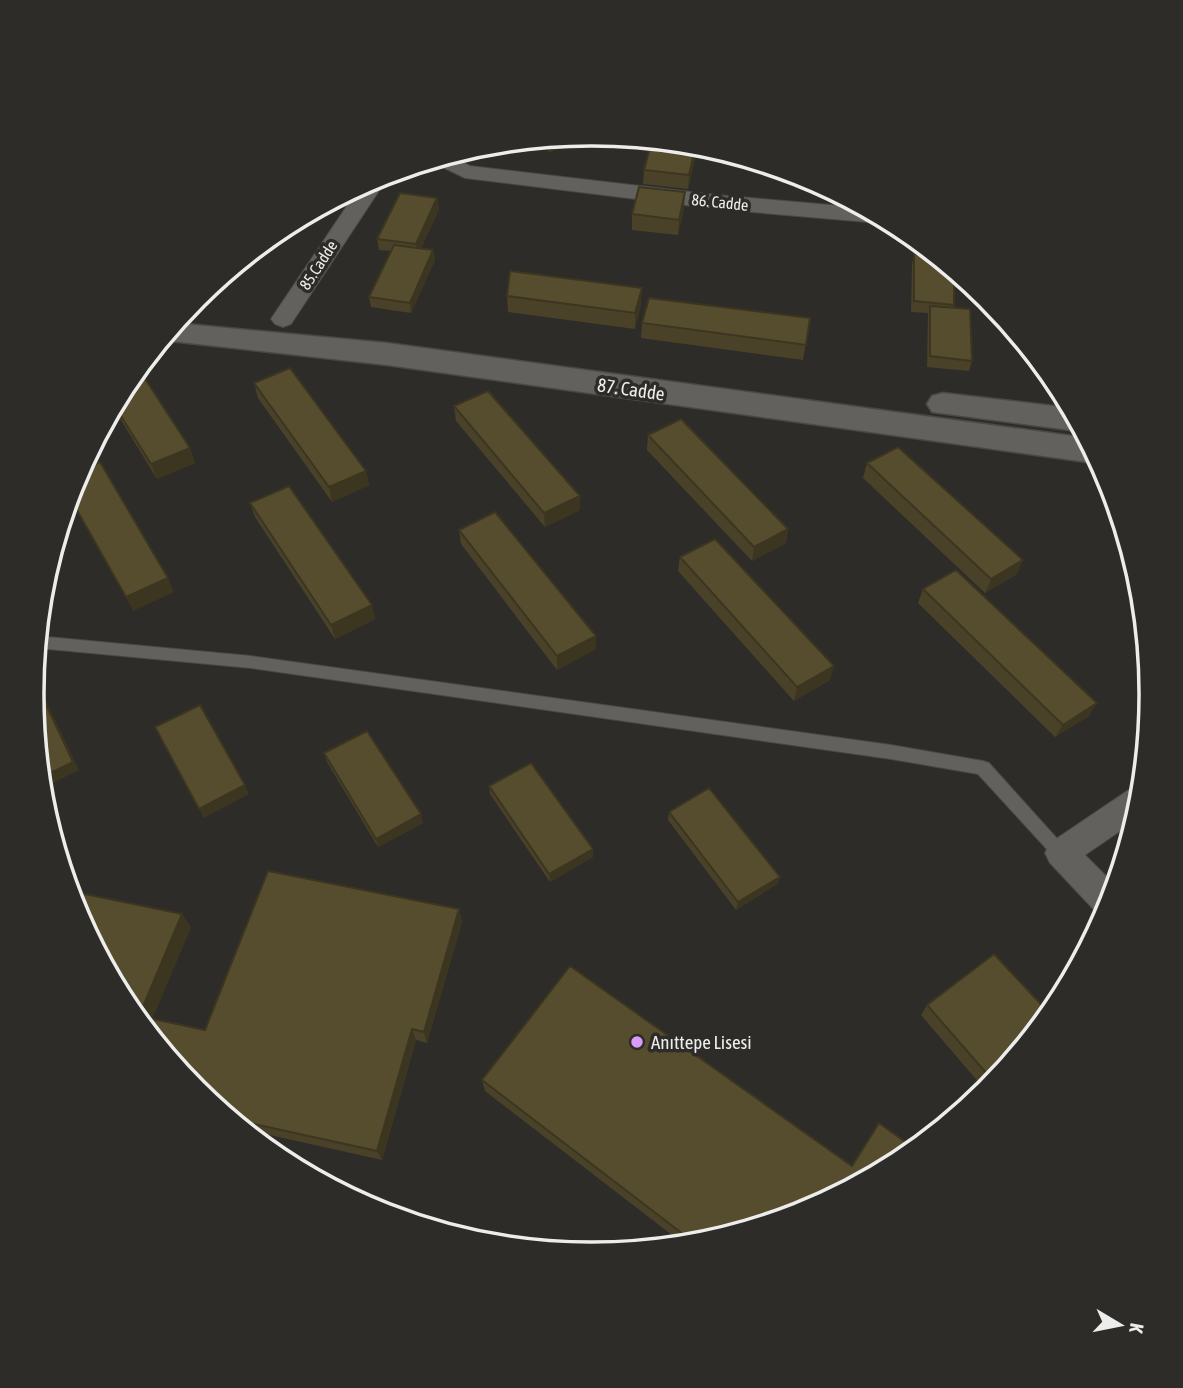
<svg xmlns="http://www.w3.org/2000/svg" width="1183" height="1388" font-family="'Asap Condensed',sans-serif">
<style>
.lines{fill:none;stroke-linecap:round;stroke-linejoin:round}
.service-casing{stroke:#494846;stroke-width:2}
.minor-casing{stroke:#494846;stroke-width:2}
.tertiary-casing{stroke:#494846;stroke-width:3}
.service{fill:#62615e;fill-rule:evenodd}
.minor{fill:#62615e;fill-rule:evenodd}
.tertiary{fill:#62615e;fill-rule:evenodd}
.wall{fill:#4a4228}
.shaded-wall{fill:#3c3621}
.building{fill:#564d2f;stroke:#3c3621;stroke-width:2}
.poi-dot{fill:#d99af8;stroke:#2d2c29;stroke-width:2.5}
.labels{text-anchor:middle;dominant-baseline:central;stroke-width:7;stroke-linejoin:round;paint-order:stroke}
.far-street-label{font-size:16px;fill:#ededeb;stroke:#2d2c29}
.street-label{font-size:19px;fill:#ededeb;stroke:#2d2c29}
.poi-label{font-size:19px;fill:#ededeb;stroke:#2d2c29;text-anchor:start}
.rim{fill:none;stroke:#ededeb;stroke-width:3.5}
</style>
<rect width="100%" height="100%" fill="#2d2c29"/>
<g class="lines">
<g class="service-casing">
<path id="service" d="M 37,636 L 251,656 L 891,745 L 983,761 L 989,763 L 1070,853 L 1067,858 L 1061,861 L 1055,858 L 978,774 L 891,759 L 251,668 L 37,648 Z"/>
</g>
<g class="minor-casing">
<path id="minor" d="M 449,155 L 470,166 L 717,195 L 865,208 L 887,220 L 879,223 L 717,209 L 465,178 L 430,161 Z
M 386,174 L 388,177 L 291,324 L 283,327 L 275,324 L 271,319 L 361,185 Z
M 1142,786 L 1136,820 L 1085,855 L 1116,886 L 1105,916 L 1098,914 L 1050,863 L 1045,853 L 1050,843 L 1130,789 Z"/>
</g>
<g class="tertiary-casing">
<path id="tertiary" d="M 175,323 L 387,343 L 1087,438 L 1099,461 L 1094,463 L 387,365 L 161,340 Z
M 943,393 L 1070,408 L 1082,430 L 1077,431 L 932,412 L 927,404 L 932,396 Z"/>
</g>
<use href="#service" class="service"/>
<use href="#minor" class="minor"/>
<use href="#tertiary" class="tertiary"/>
</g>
<path class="wall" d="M 585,135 L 585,140 L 550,152 L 537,139 Z
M 652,140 L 698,145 L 688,189 L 643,184 L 644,170 Z
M 437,198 L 439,209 L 421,248 L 433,250 L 435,260 L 411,313 L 371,307 L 369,297 L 391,251 L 379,250 L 377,239 Z
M 684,208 L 678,235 L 632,230 L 632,214 Z
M 914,254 L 954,305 L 954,308 L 972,361 L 969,371 L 927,367 L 928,313 L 911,312 L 912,265 Z
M 507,296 L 641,304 L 635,329 L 508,312 Z
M 810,318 L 803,360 L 641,338 L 642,323 Z
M 126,383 L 190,448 L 195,463 L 157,479 L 113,407 Z
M 254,383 L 366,471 L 369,485 L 332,502 L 258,398 Z
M 454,406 L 580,496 L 580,510 L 545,527 L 456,421 Z
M 648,435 L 788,529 L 786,543 L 752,561 L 647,450 Z
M 867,463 L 1017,574 L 985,593 L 863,478 Z
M 250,503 L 375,619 L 335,639 L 255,517 Z
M 459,530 L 596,636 L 596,649 L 557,670 L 461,544 Z
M 680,557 L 830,680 L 794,701 L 678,571 Z
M 923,589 L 1089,716 L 1055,737 L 918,603 Z
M 324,753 L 423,823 L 378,847 L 327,762 Z
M 489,786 L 593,857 L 550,882 L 490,794 Z
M 669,812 L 780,877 L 777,884 L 736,910 L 668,820 Z
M 459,909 L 462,922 L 427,1043 L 416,1040 L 382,1160 L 243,1129 L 195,1090 L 126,1005 L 191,927 L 152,1019 L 205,1030 Z
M 927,1005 L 1050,1014 L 986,1091 L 921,1015 Z
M 482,1080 L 851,1166 L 879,1123 L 915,1149 L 700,1243 L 685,1245 L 485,1091 Z"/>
<path class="shaded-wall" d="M 585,135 L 585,140 L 550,152 L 550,138 Z
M 696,144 L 698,145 L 688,189 L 689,175 Z
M 685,192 L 684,208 L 678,235 L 679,220 Z
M 437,198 L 439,209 L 417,255 L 416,244 Z
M 433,250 L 435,260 L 411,313 L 410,303 Z
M 642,288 L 641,304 L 635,329 L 635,313 Z
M 190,448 L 195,463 L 157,479 L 151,464 Z
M 366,471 L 369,485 L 332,502 L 329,487 Z
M 580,496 L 580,510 L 545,527 L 544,513 Z
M 788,529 L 786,543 L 752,561 L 754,547 Z
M 1023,560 L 1017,574 L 985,593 L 991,579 Z
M 168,578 L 174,592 L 133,611 L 126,597 Z
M 372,605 L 375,619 L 335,639 L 331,625 Z
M 596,636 L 596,649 L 557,670 L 557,656 Z
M 834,666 L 830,680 L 794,701 L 797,687 Z
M 36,683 L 42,692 L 79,770 L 41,789 Z
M 1097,703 L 1089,716 L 1055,737 L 1063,725 Z
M 245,785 L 249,794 L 204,818 L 199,809 Z
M 421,814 L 423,823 L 378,847 L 376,839 Z
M 593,849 L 593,857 L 550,882 L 549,874 Z
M 780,877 L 777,884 L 736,910 L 738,902 Z
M 459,909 L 462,922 L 427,1043 L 424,1032 Z
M 182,914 L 191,927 L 149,1027 L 139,1016 Z
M 412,1029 L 416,1040 L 382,1160 L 377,1151 Z"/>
<path class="building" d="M 652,140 L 696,144 L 689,175 L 644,170 Z
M 639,187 L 685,192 L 679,220 L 632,214 Z
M 400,193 L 437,198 L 416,244 L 377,239 Z
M 394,245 L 433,250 L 410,303 L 369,297 Z
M 914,254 L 936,256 L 954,270 L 954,305 L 914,301 Z
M 510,271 L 642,288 L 635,313 L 507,296 Z
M 649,298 L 810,318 L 806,345 L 642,323 Z
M 930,306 L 970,309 L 972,361 L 930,356 Z
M 138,368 L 190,448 L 151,464 L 114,405 L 126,383 Z
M 290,368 L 366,471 L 329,487 L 254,383 Z
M 488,391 L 580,496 L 544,513 L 454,406 Z
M 681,419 L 788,529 L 754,547 L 648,435 Z
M 898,447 L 1023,560 L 991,579 L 867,463 Z
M 100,462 L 168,578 L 126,597 L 69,496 L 74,479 L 79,471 Z
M 289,486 L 372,605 L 331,625 L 250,503 Z
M 495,512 L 596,636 L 557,656 L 459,530 Z
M 715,539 L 834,666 L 797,687 L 680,557 Z
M 956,570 L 1097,703 L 1063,725 L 923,589 Z
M 36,683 L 73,762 L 40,778 L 32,694 L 32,685 Z
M 200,705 L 245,785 L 199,809 L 155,727 Z
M 367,731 L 421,814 L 376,839 L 324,753 Z
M 531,763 L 593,849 L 549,874 L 489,786 Z
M 709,788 L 780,877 L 738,902 L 669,812 Z
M 268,871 L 459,909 L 424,1032 L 412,1029 L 377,1151 L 231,1119 L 195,1090 L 126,1005 L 73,906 L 80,893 L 182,914 L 139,1016 L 205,1030 Z
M 994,954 L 1050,1014 L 994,1082 L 927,1005 Z
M 570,966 L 852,1166 L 879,1123 L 915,1149 L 902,1160 L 805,1212 L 696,1244 L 482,1080 Z"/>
<circle class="poi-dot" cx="637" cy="1042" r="7"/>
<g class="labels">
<g class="far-street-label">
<text transform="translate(720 202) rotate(6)">86. Cadde</text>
<text transform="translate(318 265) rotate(-57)">85.Cadde</text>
</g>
<g class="street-label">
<text transform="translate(631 389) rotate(8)">87. Cadde</text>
</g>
<g class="poi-label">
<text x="651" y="1042">Anıttepe Lisesi</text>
</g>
</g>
<path d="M0 0H1183V1388H0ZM591 146H592A547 547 0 0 1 1139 693V695A547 547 0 0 1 592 1242H591A547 547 0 0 1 44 695V693A547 547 0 0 1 591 146Z" fill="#2d2c29" fill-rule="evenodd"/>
<path class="rim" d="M591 146H592A547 547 0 0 1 1139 693V695A547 547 0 0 1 592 1242H591A547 547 0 0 1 44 695V693A547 547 0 0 1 591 146Z"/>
<g transform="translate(1120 1325) rotate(100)" stroke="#2d2c29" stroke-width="5" paint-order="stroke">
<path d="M0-5L12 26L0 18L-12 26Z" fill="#ededeb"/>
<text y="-10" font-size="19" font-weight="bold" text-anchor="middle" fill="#ededeb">K</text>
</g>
</svg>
